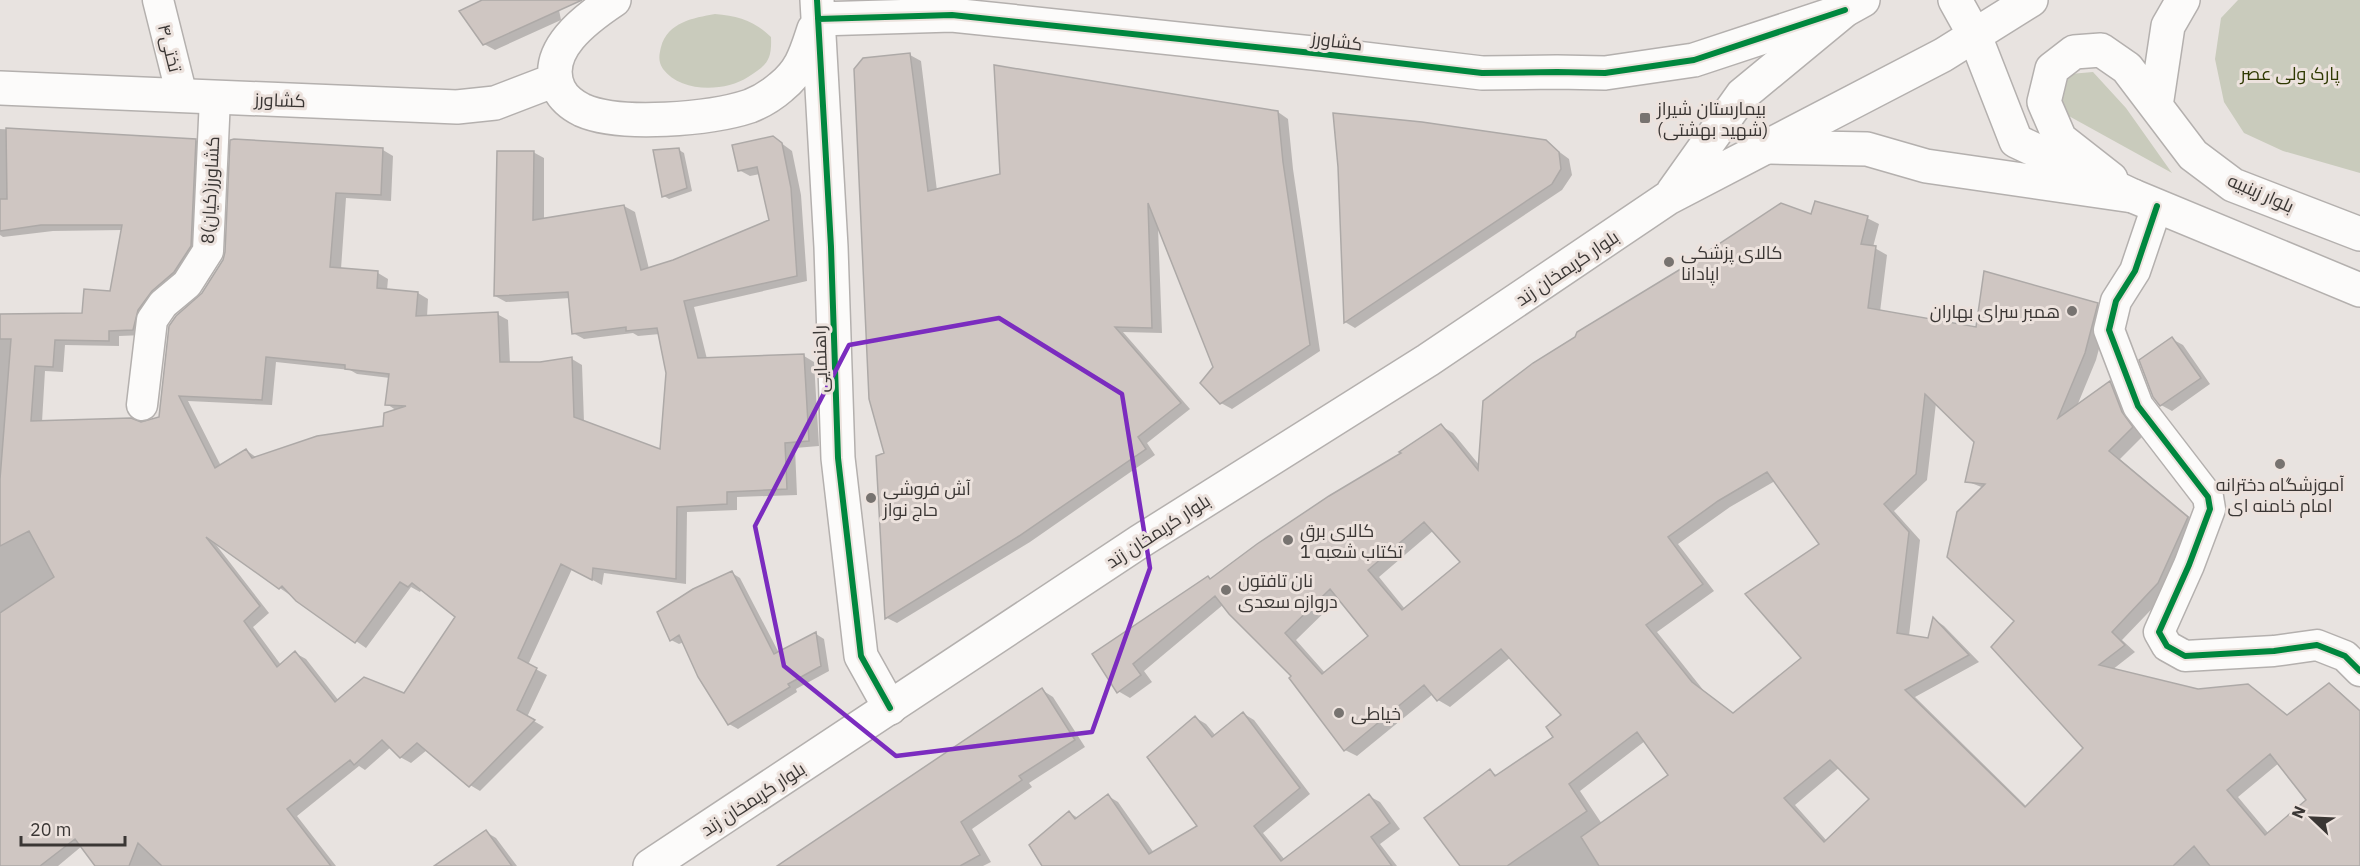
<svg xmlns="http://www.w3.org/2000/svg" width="2360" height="866" font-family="'IBM Plex Sans',Cairo,sans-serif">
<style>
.green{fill:#c9cbbc}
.shadow{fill:#0003;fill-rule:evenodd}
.building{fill:#cfc6c2;stroke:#ada9a7;stroke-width:1.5;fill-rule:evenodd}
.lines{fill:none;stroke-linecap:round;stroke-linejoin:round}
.street-casing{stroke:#b4b0ae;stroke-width:33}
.secondary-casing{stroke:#b4b0ae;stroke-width:36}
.primary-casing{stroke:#b4b0ae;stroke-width:36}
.street{stroke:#fcfbfa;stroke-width:30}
.secondary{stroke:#fcfbfa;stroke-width:33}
.primary{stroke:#fcfbfa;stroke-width:33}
.cycleway-casing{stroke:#ece2dd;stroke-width:10}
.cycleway{stroke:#00873e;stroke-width:6}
.marked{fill:none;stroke:#7b2cbf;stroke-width:4.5;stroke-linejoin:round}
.poi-dot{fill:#777370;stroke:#ece2dd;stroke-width:2}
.labels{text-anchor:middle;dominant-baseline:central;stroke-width:6;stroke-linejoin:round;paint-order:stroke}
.street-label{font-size:18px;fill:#3a3634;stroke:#ece2dd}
.park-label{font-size:18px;fill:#2f3902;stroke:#ece2dd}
.poi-label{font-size:18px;fill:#3a3634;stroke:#ece2dd;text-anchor:start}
</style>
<rect width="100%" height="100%" fill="#e8e3e0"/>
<path class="green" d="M 2238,0 L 2360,0 L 2360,173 L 2283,151 L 2244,133 L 2224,102 L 2215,59 L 2221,18 Z
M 715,14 C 738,16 755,21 771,37 C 772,60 767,65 748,77 C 725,92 681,93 663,69 C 658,62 659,55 661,47 C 668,22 693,18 715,14 Z
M 2093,72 L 2126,108 L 2172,173 L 2067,115 L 2058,91 L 2070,74 Z"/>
<path class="shadow" d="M 485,0 L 557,0 L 561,20 L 495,50 L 484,44 Z
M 910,55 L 921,61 L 937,191 L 1278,112 L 1288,119 L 1293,169 L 1320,351 L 1232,409 L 1221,403 L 1215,367 L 1158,227 L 1162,333 L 1123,332 L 1190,409 L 1147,443 L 1155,455 L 1030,542 L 897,623 L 887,618 L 885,453 Z
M 0,129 L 195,140 L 206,146 L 201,252 L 144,335 L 119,336 L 119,346 L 65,345 L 63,372 L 45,371 L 42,422 L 140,424 L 160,419 L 170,327 L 383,150 L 393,156 L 391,201 L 346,198 L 341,269 L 378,273 L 388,279 L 387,290 L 418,293 L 428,299 L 427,317 L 497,314 L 508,320 L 510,364 L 541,363 L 572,359 L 582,365 L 584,422 L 661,451 L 668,373 L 660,334 L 638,336 L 633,333 L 584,339 L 573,333 L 570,298 L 506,302 L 495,296 L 533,152 L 544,158 L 544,220 L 624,206 L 635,212 L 649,269 L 673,261 L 770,221 L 760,174 L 750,176 L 739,170 L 773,137 L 792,151 L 801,195 L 807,281 L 694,307 L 707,359 L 804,356 L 814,362 L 819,446 L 795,448 L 797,495 L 737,497 L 737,510 L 687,512 L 686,584 L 604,573 L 602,585 L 572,569 L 528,665 L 547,675 L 527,717 L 544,727 L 480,791 L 470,785 L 427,750 L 411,763 L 400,757 L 391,747 L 365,770 L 359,766 L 297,816 L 336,866 L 97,866 L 82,846 L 58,866 L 0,866 L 0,316 L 84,315 L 111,293 L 123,230 L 53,231 L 3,237 L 0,235 ZM 276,362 L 350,370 L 357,374 L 390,378 L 387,404 L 397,411 L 384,428 L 257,458 L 246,450 L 221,466 L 188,401 L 272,405 ZM 214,542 L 366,648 L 411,587 L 420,592 L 422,589 L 457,617 L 404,695 L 339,701 L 306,659 L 295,653 L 281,665 L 253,627 L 269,613 Z
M 1546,142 L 1569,159 L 1572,175 L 1562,190 L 1355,328 L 1345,322 L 1340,167 Z
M 679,150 L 684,153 L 692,191 L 669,199 L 664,196 Z
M 1812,215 L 1867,218 L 1879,224 L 1873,247 L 1887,255 L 1880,312 L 1977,328 L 2097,304 L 2109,311 L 2096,360 L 2077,406 L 2110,383 L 2122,390 L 2144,435 L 2120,459 L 2199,525 L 2170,590 L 2122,640 L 2135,652 L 2112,670 L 2198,690 L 2247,686 L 2289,716 L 2329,685 L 2340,692 L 2360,710 L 2360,866 L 1462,866 L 1490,771 L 1498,776 L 1555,737 L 1564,715 L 1511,657 L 1450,707 L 1438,700 L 1433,694 L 1357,756 L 1345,750 L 1294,676 L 1224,604 L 1144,671 L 1152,682 L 1130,698 L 1118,691 L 1094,654 L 1208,578 L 1212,580 L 1441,426 L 1453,433 L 1480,466 ZM 1936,403 L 1975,442 L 1966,481 L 1984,488 L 2016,621 L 2085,748 L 2027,807 L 1915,697 L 1979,662 L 1944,626 L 1934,619 L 1929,640 L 1909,636 L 1920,540 L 1894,511 L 1927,480 ZM 1775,481 L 1821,544 L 1803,658 L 1734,714 L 1704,691 L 1657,632 L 1714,591 L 1678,544 L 1730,507 ZM 1434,530 L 1462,562 L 1405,609 L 1379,577 ZM 1339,598 L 1371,637 L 1326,674 L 1296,640 ZM 1645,741 L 1670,775 L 1602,824 L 1580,791 ZM 2279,763 L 2308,800 L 2269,834 L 2238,797 ZM 1840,767 L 1871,799 L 1827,841 L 1795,805 Z
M 2172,339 L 2183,345 L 2210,384 L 2172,411 L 2161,405 Z
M 732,573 L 740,578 L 779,653 L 816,634 L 824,639 L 829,671 L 796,689 L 797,692 L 738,729 L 729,724 L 684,642 L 679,644 L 671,640 Z
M 1042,690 L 1053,697 L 1085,747 L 1029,783 L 1032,787 L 972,829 L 991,862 L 983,866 L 780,866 Z
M 1244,714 L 1254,720 L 1310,794 L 1263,833 L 1285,860 L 1369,796 L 1380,802 L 1400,829 L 1380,844 L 1397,866 L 1043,866 L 1070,813 L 1078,818 L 1108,796 L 1118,802 L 1154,853 L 1200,826 L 1196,718 L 1206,724 L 1216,736 Z
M 486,832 L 496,838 L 517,866 L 436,866 Z"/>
<path class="building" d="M 482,0 L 582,0 L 483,45 L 459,11 Z
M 910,53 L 928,191 L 1000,174 L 994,65 L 1278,111 L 1283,162 L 1310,345 L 1220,404 L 1200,383 L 1213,367 L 1148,203 L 1152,328 L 1115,327 L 1181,403 L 1138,437 L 1146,449 L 1019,536 L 885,619 L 876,456 L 884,453 L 869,399 L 854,69 L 863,58 Z
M 1333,113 L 1422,122 L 1546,140 L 1559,152 L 1561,169 L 1552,184 L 1344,323 L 1338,167 Z
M 6,128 L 196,139 L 191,246 L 174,272 L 152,291 L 138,310 L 133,330 L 109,331 L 109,341 L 55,340 L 53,367 L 35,366 L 31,421 L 131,418 L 141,422 L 159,417 L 169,326 L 176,316 L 202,293 L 223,260 L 225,252 L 230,140 L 234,139 L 383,148 L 381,195 L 336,193 L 330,267 L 378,271 L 377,288 L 418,292 L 416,316 L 498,312 L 500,362 L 540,362 L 572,357 L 574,417 L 660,449 L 666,373 L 657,328 L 626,331 L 626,327 L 572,334 L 568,292 L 494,296 L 497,151 L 534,151 L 533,220 L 624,205 L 641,270 L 673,260 L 769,220 L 757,167 L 738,171 L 732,145 L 773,136 L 782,143 L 791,188 L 797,276 L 684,301 L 698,358 L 804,354 L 809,441 L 785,443 L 787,489 L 727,492 L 727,504 L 677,507 L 676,579 L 593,568 L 592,580 L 561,564 L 518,658 L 537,668 L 517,710 L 535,720 L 469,787 L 417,743 L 400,758 L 382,740 L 354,765 L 350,760 L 287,809 L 331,866 L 162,866 L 138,843 L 129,866 L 95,866 L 75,839 L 40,866 L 0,866 L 0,613 L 54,577 L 29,531 L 0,546 L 0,479 L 11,339 L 0,339 L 0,314 L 82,313 L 84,289 L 110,291 L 122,225 L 41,225 L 0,231 L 0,199 L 7,199 ZM 266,357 L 345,365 L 345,369 L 389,374 L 385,405 L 406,406 L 384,413 L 383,426 L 317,436 L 252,458 L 246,449 L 215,468 L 179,396 L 262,400 ZM 206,537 L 279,589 L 282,586 L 296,601 L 355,643 L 400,582 L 408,587 L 412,583 L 455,617 L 404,693 L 364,677 L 335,702 L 295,651 L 277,667 L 244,621 L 260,606 Z
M 679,148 L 687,188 L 662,197 L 653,150 Z
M 1815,201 L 1868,216 L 1861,244 L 1876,246 L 1868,308 L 1976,327 L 1984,271 L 2098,303 L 2085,353 L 2058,418 L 2110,381 L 2122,412 L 2133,427 L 2109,451 L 2188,517 L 2158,583 L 2112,632 L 2125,645 L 2099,665 L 2198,689 L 2248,684 L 2287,715 L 2329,683 L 2360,711 L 2360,866 L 2210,866 L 2194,846 L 2173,866 L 1599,866 L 1581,837 L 1668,775 L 1637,732 L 1569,784 L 1587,811 L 1507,866 L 1460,866 L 1424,818 L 1490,769 L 1495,776 L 1553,737 L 1546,727 L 1561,715 L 1501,649 L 1437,701 L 1424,685 L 1344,751 L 1289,678 L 1291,676 L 1229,614 L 1215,596 L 1133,664 L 1141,675 L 1117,693 L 1092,654 L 1208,576 L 1210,579 L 1257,544 L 1329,496 L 1401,453 L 1399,452 L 1441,424 L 1478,470 L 1483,401 L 1533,363 L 1575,337 L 1577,332 L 1684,267 L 1781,203 L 1811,214 ZM 1925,394 L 1974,442 L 1965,482 L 1985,484 L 1957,512 L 1947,557 L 2014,621 L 1991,647 L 2083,748 L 2025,807 L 1905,690 L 1969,655 L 1933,617 L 1928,638 L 1897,633 L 1909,532 L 1884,504 L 1916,474 ZM 1767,472 L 1819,544 L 1745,594 L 1801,658 L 1733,713 L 1692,682 L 1646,625 L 1703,584 L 1668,537 L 1718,501 ZM 1424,522 L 1460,562 L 1402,610 L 1368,570 ZM 1330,589 L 1368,636 L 1322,674 L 1285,633 ZM 2270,754 L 2306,800 L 2265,835 L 2227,790 ZM 1830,760 L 1869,799 L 1824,842 L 1784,798 Z
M 2172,337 L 2201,378 L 2160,406 L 2153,397 L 2139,360 Z
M 732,571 L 774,654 L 816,632 L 821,666 L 788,684 L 790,687 L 728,725 L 698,677 L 679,635 L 670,641 L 657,612 L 693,589 Z
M 1042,688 L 1075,740 L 1019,776 L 1022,780 L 961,822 L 980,855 L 960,866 L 777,866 Z
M 1243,712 L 1300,788 L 1254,826 L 1281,861 L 1369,794 L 1390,823 L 1371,837 L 1392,866 L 1042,866 L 1029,845 L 1069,811 L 1075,819 L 1108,794 L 1149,854 L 1197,826 L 1147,757 L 1195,716 L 1212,737 Z
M 486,830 L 512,866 L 434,866 Z"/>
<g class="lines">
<g class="street-casing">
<path id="street" d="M 158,0 L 182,96
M 2157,206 L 2135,271 L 2116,301 L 2109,330 L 2138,406 L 2208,497 L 2210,509 L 2189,565 L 2159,632 L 2167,646 L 2185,656 L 2274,651 L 2317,645 L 2345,656 L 2360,671
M 142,405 L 152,320 L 163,304 L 187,284 L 208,251 L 215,98"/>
</g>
<g class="secondary-casing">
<path id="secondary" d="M 614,0 C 587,18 541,51 559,89 C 564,99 572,105 582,110 C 620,127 711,119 750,106 C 760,102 773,94 781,87 C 802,70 806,53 814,29
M 817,0 L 831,247 L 838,458 L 861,656 L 890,708
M 818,19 L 952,15 L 1322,54 L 1482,73 L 1557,72 L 1605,73 L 1694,60 L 1845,10
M 0,88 L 457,107 L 495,103 L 555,80
M 2156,106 L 2168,26 L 2183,0
M 1769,147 L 1867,149 L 1926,166 L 2133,196 L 2360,290
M 2111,179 L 2060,139 L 2044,102 L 2052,69 L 2074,52 L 2101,50 L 2127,68 L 2193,155 L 2233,185 L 2360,234"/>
</g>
<g class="primary-casing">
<path id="primary" d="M 1955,0 L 1975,36 L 2016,141 L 2133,196
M 1673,192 L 1742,95 L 1845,10 L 1863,0
M 650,866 L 1139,542 L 1428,360 L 1668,198 L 1943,55 L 2031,0"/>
</g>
<use href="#street" class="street"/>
<use href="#secondary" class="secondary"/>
<use href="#primary" class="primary"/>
<g class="cycleway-casing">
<path id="cycleway" d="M 817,0 L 831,247 L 838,458 L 861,656 L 890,708
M 818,19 L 952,15 L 1322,54 L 1482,73 L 1557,72 L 1605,73 L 1694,60 L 1845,10
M 2157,206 L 2135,271 L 2116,301 L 2109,330 L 2138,406 L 2208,497 L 2210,509 L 2189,565 L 2159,632 L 2167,646 L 2185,656 L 2274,651 L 2317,645 L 2345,656 L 2360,671"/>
</g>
<use href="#cycleway" class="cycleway"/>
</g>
<path class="marked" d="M 999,318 L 1122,394 L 1150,568 L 1092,732 L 896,756 L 784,666 L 755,526 L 849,345 Z"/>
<g class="poi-dot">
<rect x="1639" y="112" width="12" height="12" rx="3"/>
<circle cx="1669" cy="262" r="6"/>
<circle cx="2072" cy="311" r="6"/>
<circle cx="2280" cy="464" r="6"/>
<circle cx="871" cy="498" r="6"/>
<circle cx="1288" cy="540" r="6"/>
<circle cx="1226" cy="590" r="6"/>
<circle cx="1339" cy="713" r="6"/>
</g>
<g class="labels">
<g class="street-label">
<text transform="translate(1337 41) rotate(7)">کشاورز</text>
<text transform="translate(170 48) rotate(76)">تختی۴</text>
<text transform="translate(280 100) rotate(2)">کشاورز</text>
<text transform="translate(210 190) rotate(-87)">8کشاورز(کیان)</text>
<text transform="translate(2261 193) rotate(24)">بلوار زینبیه</text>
<text transform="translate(1567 268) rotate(-34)">بلوار کریمخان زند</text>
<text transform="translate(820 359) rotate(-92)">راهنمایی</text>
<text transform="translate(1158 531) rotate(-33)">بلوار کریمخان زند</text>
<text transform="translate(753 799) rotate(-33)">بلوار کریمخان زند</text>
</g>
<g class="park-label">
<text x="2290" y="73">پارک ولی عصر</text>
</g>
<g class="poi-label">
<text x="1657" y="108">بیمارستان شیراز<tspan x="1657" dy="21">(شهید بهشتی)</tspan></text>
<text x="1681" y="252">کالای پزشکی<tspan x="1681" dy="21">اپادانا</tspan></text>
<text x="2060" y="311" text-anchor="end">همبر سرای بهاران</text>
<text x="2280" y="484" text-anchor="middle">آموزشگاه دخترانه<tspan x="2280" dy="21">امام خامنه ای</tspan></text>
<text x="883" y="488">آش فروشی<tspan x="883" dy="21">حاج نواز</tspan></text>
<text x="1300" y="530">کالای برق<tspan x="1300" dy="21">تکتاب شعبه 1</tspan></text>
<text x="1238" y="580">نان تافتون<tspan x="1238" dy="21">دروازه سعدی</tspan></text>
<text x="1351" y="713">خیاطی</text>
</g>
</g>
<g transform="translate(2312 818) rotate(293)" stroke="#ece2dd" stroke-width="4.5" paint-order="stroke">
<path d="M0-4.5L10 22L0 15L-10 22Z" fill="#3a3634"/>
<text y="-9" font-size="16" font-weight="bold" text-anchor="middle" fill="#3a3634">N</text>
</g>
<path d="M21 836v9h104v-9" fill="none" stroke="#3a3634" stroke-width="3"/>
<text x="30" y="836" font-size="18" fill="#3a3634" stroke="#ece2dd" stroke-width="4.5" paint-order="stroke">20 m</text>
</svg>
